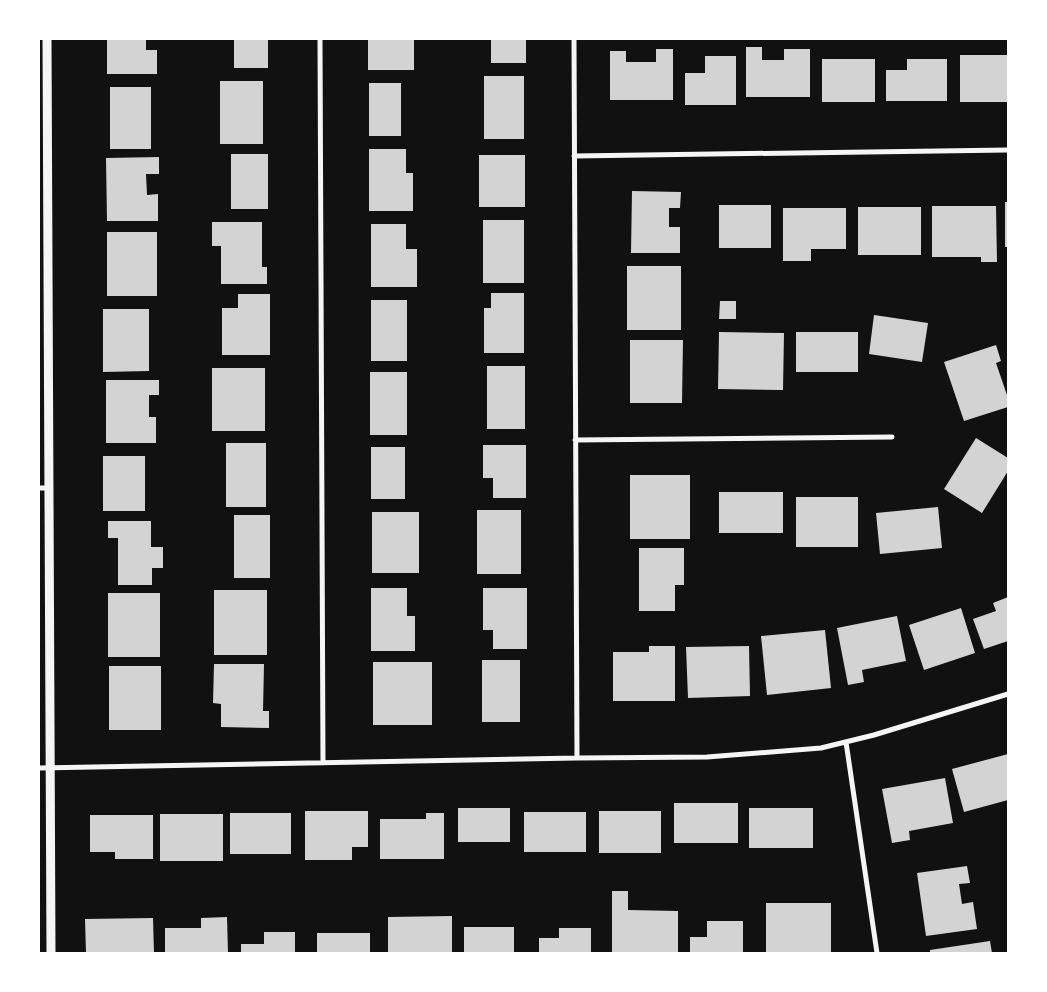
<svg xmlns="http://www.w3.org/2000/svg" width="1047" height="992" font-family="Raleway,sans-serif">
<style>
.building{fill:#d3d3d3}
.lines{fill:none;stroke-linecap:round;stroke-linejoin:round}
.minor{stroke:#f5f5f5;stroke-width:5}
.tertiary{stroke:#f5f5f5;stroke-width:9}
</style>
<rect width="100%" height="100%" fill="#111"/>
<path class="building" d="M 107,39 L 146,39 L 146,50 L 157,50 L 157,74 L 107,74 Z
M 234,39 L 268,39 L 268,68 L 234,68 Z
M 368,39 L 414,39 L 414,70 L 368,70 Z
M 491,39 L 526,39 L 526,63 L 491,63 Z
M 746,47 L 762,47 L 762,60 L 784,60 L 784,49 L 810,49 L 810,97 L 746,97 Z
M 656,49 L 673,49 L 673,100 L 610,100 L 610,51 L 626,51 L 626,62 L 656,62 Z
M 960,55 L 1008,55 L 1008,102 L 960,102 Z
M 705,56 L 736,56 L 736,105 L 685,105 L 685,73 L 705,73 Z
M 822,59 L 875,59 L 875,102 L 822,102 Z
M 907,59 L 947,59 L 947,101 L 886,101 L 886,70 L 907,70 Z
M 484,76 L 524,76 L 524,139 L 484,139 Z
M 220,81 L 263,81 L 263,144 L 220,144 Z
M 369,83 L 401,83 L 401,136 L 369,136 Z
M 110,87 L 151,87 L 151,149 L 110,149 Z
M 369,149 L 406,149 L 406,173 L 413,173 L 413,211 L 369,211 Z
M 231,154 L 268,154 L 268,209 L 231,209 Z
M 479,155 L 525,155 L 525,207 L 479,207 Z
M 159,157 L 159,174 L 146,174 L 147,195 L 158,194 L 158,221 L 107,221 L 106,158 Z
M 632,191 L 681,192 L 680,208 L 669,208 L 669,227 L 680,227 L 680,253 L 631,253 Z
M 1005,202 L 1008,202 L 1008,247 L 1005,247 Z
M 719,205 L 771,205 L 771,248 L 719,248 Z
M 932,206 L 996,206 L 997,262 L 981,262 L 981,257 L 932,257 Z
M 858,207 L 921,207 L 921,255 L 858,255 Z
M 783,208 L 846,208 L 846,249 L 811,249 L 811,261 L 783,261 Z
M 483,220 L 524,220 L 524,283 L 483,283 Z
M 212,222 L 262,222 L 262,267 L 267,267 L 267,284 L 221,284 L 221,246 L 212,246 Z
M 371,224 L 406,224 L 406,249 L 417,249 L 417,287 L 371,287 Z
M 107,232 L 157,232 L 157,296 L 107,296 Z
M 627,266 L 681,266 L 681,330 L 627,330 Z
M 491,293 L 524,293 L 524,353 L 484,353 L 484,308 L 491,308 Z
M 238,294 L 270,294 L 270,355 L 222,355 L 222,308 L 238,308 Z
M 371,300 L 407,300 L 407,361 L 371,361 Z
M 720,301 L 736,301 L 736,319 L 719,319 Z
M 103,309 L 149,309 L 149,371 L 103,372 Z
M 874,315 L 928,323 L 922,362 L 869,354 Z
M 719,332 L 784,333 L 783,390 L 718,389 Z
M 796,332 L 858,332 L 858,372 L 796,372 Z
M 630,340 L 683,340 L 682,403 L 630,403 Z
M 996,345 L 1001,361 L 996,363 L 1008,398 L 1008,407 L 964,421 L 944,362 Z
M 487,366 L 525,366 L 525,429 L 487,429 Z
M 212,368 L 265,368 L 265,431 L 212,431 Z
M 370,372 L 407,372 L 407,435 L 370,435 Z
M 106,380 L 159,380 L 159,395 L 149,395 L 149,417 L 156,417 L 156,443 L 106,443 Z
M 976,438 L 1008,458 L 1008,471 L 982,513 L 944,489 Z
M 226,443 L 266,443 L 266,507 L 226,507 Z
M 483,445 L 526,445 L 526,498 L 493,498 L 493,478 L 483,478 Z
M 371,447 L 405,447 L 405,499 L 371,499 Z
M 103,456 L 145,456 L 145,511 L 103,511 Z
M 630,475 L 690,475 L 690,539 L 630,539 Z
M 719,492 L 783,492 L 783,533 L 719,533 Z
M 796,497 L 858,497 L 858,547 L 796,547 Z
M 938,507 L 942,548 L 880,554 L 876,513 Z
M 477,510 L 521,510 L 521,574 L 477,574 Z
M 372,512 L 419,512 L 419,573 L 372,573 Z
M 234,515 L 270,515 L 270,578 L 234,578 Z
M 108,521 L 151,521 L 151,547 L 163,547 L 163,568 L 152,568 L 152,585 L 118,585 L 118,538 L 108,538 Z
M 639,548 L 684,548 L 684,585 L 675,585 L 675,611 L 639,611 Z
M 371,588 L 407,588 L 407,616 L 415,616 L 415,651 L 371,651 Z
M 483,588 L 527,588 L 527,649 L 493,649 L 493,630 L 483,630 Z
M 214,590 L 267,590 L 267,655 L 214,655 Z
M 108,593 L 160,593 L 160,657 L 108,657 Z
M 1008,597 L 1008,641 L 984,649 L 973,619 L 996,611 L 993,603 Z
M 961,608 L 975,653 L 924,670 L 909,625 Z
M 897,616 L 906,661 L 862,670 L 864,682 L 848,685 L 837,628 Z
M 825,630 L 831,688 L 767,695 L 761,636 Z
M 649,646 L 675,646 L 675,701 L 613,701 L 613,652 L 649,652 Z
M 749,646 L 750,696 L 688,698 L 686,647 Z
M 482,660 L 520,660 L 520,722 L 482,722 Z
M 373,662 L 432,662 L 432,725 L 373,725 Z
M 214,664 L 264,664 L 263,711 L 269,711 L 269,728 L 221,727 L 221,704 L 213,703 Z
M 109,666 L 161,666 L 161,730 L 109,730 Z
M 1008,754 L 1008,800 L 964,812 L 952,769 Z
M 945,778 L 953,823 L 909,831 L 910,840 L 892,843 L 882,789 Z
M 674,803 L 738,803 L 738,843 L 674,843 Z
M 458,808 L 510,808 L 510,842 L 458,842 Z
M 749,808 L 813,808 L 813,848 L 749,848 Z
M 305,811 L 368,811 L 368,847 L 352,847 L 352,860 L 305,860 Z
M 599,811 L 661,811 L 661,853 L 599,853 Z
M 524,812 L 586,812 L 586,852 L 524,852 Z
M 230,813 L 291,813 L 291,854 L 230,854 Z
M 426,813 L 444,813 L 444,859 L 380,859 L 380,819 L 426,819 Z
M 160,814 L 223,814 L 223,861 L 160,861 Z
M 90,815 L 153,815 L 153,859 L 115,859 L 115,852 L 90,852 Z
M 967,866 L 970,883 L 959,884 L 962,904 L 973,902 L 977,929 L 926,936 L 917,873 Z
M 612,891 L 628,891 L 628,910 L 678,911 L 678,953 L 612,953 Z
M 766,903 L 831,903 L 831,953 L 766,953 Z
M 452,916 L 452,953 L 388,953 L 388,917 Z
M 227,917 L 228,953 L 165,953 L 165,928 L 201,928 L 201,918 Z
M 153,918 L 154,953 L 86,953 L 85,919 Z
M 707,921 L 743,921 L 743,953 L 690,953 L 690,937 L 707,937 Z
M 464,927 L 514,927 L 514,953 L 464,953 Z
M 559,928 L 591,928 L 591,953 L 539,953 L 539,938 L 559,938 Z
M 264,932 L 295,932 L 295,953 L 241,953 L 241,944 L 264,944 Z
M 317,933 L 370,933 L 370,953 L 317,953 Z
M 990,941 L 992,953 L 930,953 L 930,950 Z"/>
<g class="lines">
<path class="minor" d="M 320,39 L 323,763
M 574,39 L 577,758
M 574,156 L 1008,150
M 575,440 L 892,437
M 39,488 L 49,488
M 846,742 L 877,953
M 39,768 L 577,758 L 707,757 L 821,748 L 874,735 L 1008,694"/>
<path class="tertiary" d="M 47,39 L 51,953"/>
</g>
<rect width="1047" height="992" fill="none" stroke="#ffffff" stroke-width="80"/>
</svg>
